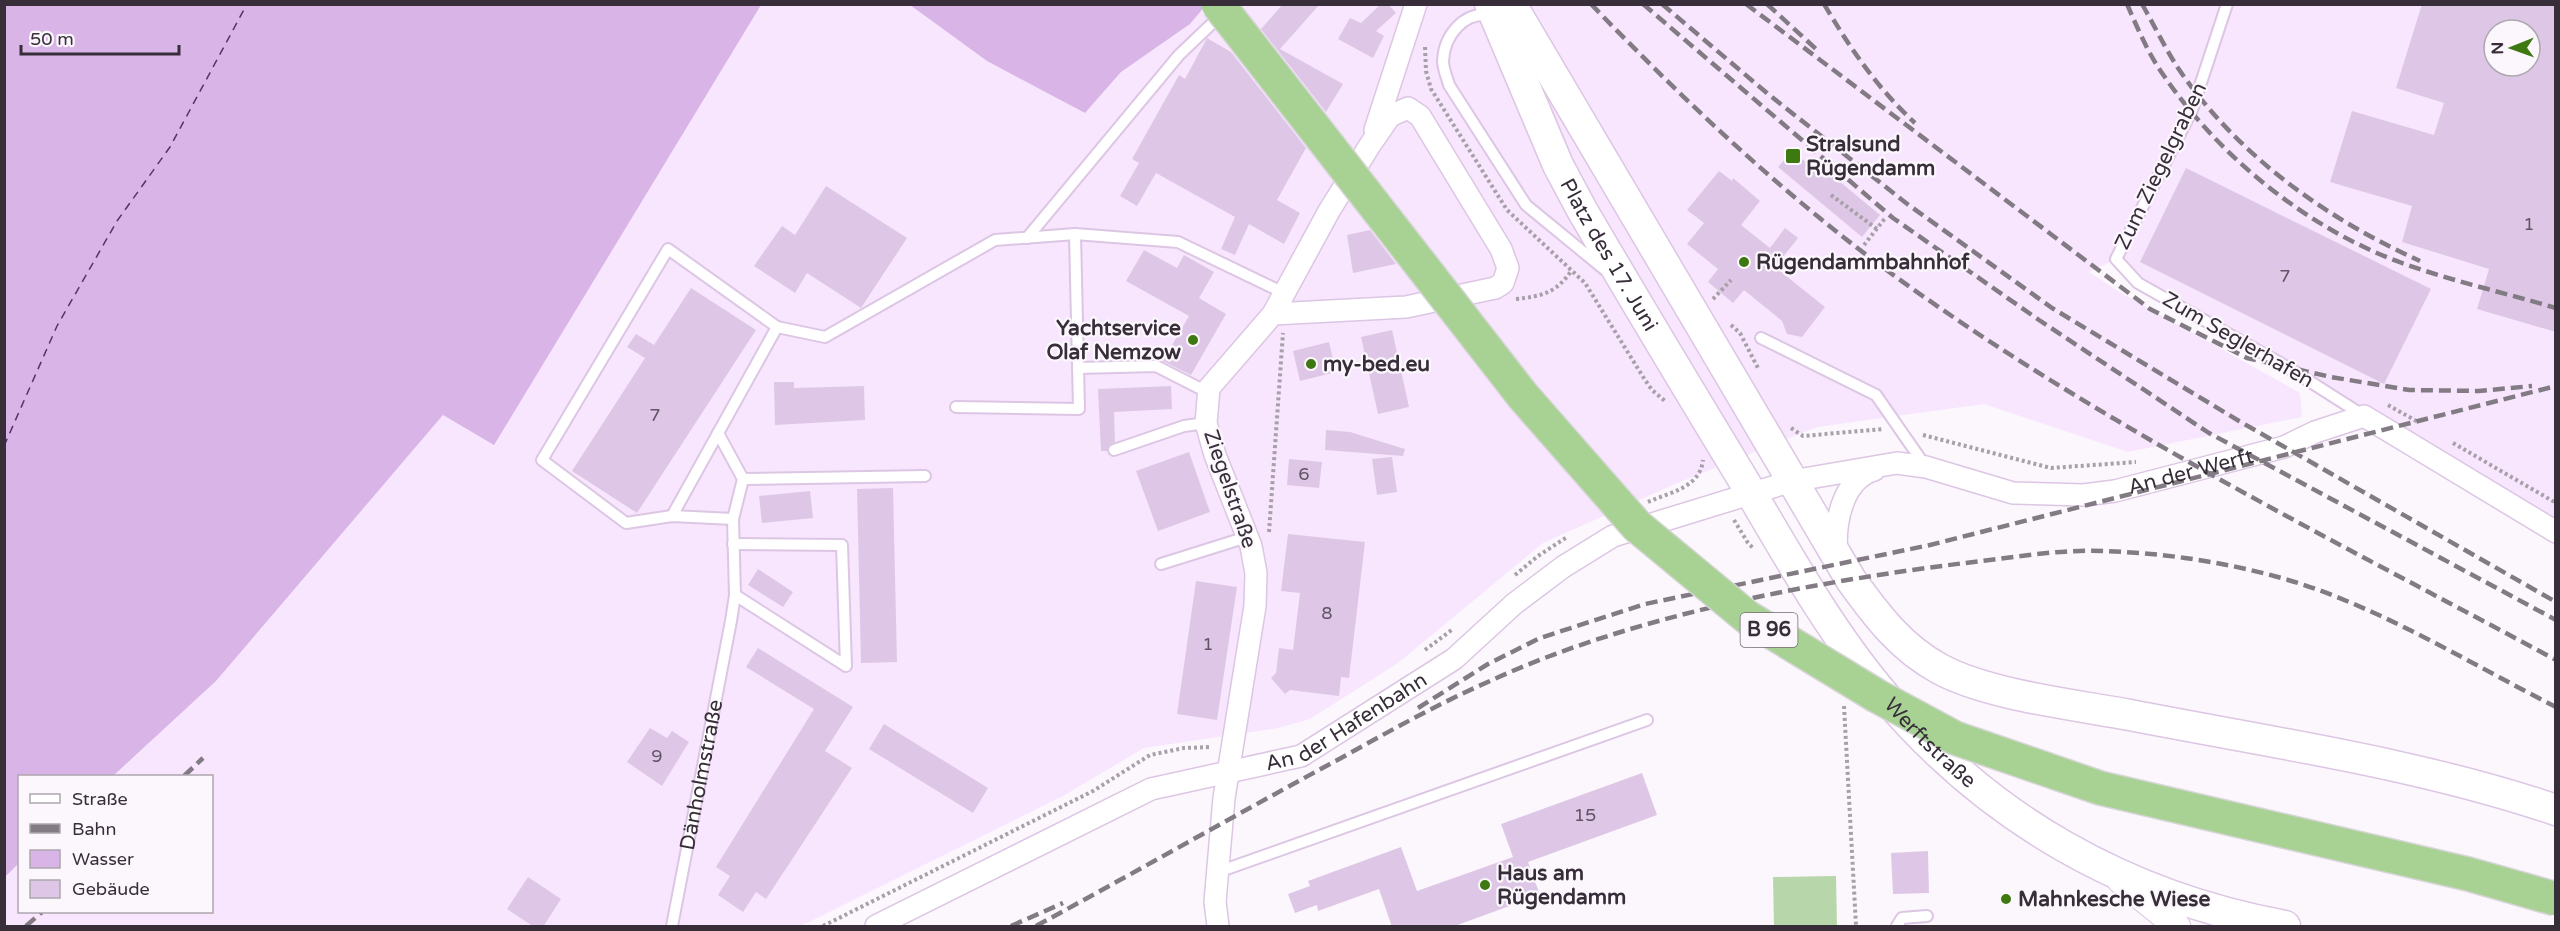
<svg xmlns="http://www.w3.org/2000/svg" width="2560" height="931" font-family="'Varela Round',sans-serif">
<style>
.built{fill:#f7e6fd;fill-rule:evenodd}
.green{fill:#b7d6a9}
.water{fill:#d9b4e7}
.lines{fill:none;stroke-linecap:round;stroke-linejoin:round}
.ferry{stroke:#5d2f6c;stroke-width:1.5;stroke-dasharray:8 6;stroke-linecap:butt}
.building{fill:#dec7e6;fill-rule:evenodd}
.service-casing{stroke:#dcc6e4;stroke-width:14}
.minor-casing{stroke:#dcc6e4;stroke-width:24}
.tertiary-casing{stroke:#dcc6e4;stroke-width:28}
.secondary-casing{stroke:#dcc6e4;stroke-width:33}
.path{stroke:#a7a0a9;stroke-width:4;stroke-dasharray:3 3;stroke-linecap:butt}
.service{stroke:#fff;stroke-width:10}
.minor{stroke:#fff;stroke-width:21}
.tertiary{stroke:#fff;stroke-width:26}
.secondary{stroke:#fff;stroke-width:30}
.rail{stroke:#827b84;stroke-width:4.5;stroke-dasharray:12 6;stroke-linecap:butt}
.trunk-bridge-casing{stroke:#d7d5d8;stroke-width:36;stroke-linecap:butt}
.trunk-bridge{stroke:#a8d293;stroke-width:33}
.poi-dot{fill:#3d7811;stroke:#fcf7fd;stroke-width:2}
.labels{text-anchor:middle;dominant-baseline:central;stroke-width:4.5;stroke-linejoin:round;paint-order:stroke}
.number-label{font-size:18px;fill:#615465}
.shield{fill:#fcf7fd;stroke:#726a74;stroke-width:1.5}
.shield-label{font-size:20px;font-weight:bold;fill:#372e3a}
.poi-label{font-size:21px;font-weight:bold;fill:#372e3a;stroke:#fcf7fd;text-anchor:start}
.street-label{font-size:21px;fill:#372e3a;stroke:#fcf7fd}
</style>
<rect width="100%" height="100%" fill="#fcf7fd"/>
<path class="built" d="M 761,5 L 910,5 L 987,61 L 1085,113 L 1121,72 L 1190,24 L 1206,5 L 2555,5 L 2555,532 L 2138,283 L 2116,259 L 2089,272 L 2121,293 L 2300,393 L 2302,417 L 2128,452 L 1984,404 L 1817,427 L 1675,484 L 1543,543 L 1398,663 L 1310,719 L 1278,728 L 1144,748 L 1063,796 L 801,926 L 5,926 L 5,877 L 19,863 L 20,912 L 212,912 L 212,776 L 113,776 L 216,681 L 443,415 L 494,444 ZM 2494,30 L 2530,30 L 2530,66 L 2494,66 Z"/>
<path class="green" d="M 1836,876 L 1837,926 L 1774,926 L 1773,877 Z"/>
<path class="water" d="M 4,5 L 761,5 L 494,445 L 443,415 L 216,681 L 113,776 L 20,776 L 19,863 L 5,877 Z
M 910,5 L 1206,5 L 1190,24 L 1121,72 L 1085,113 L 987,61 Z"/>
<g class="lines">
<path class="ferry" d="M 4,446 L 57,326 L 117,221 L 170,147 L 247,4"/>
</g>
<path class="building" d="M 1283,4 L 1320,4 L 1280,49 L 1343,84 L 1326,112 L 1261,29 Z
M 1381,4 L 1388,4 L 1396,13 L 1376,31 L 1384,36 L 1373,58 L 1338,39 L 1350,18 L 1361,23 Z
M 2422,4 L 2556,4 L 2556,332 L 2477,309 L 2489,269 L 2402,242 L 2412,206 L 2330,182 L 2352,111 L 2434,135 L 2444,103 L 2396,88 ZM 2494,30 L 2530,30 L 2530,66 L 2494,66 Z
M 1207,38 L 1231,52 L 1306,148 L 1277,200 L 1300,213 L 1284,244 L 1249,224 L 1235,255 L 1221,249 L 1235,217 L 1156,173 L 1137,206 L 1120,196 L 1139,163 L 1132,159 L 1179,75 L 1185,79 Z
M 1792,151 L 1811,166 L 1815,161 L 1880,215 L 1862,237 L 1778,167 Z
M 2186,168 L 2431,289 L 2384,384 L 2140,262 Z
M 1719,171 L 1732,181 L 1733,178 L 1760,201 L 1741,225 L 1770,248 L 1785,228 L 1798,238 L 1775,267 L 1825,307 L 1802,337 L 1787,334 L 1782,321 L 1744,290 L 1733,303 L 1708,282 L 1718,269 L 1687,244 L 1704,223 L 1687,210 Z
M 826,186 L 907,238 L 861,308 L 807,273 L 795,293 L 754,266 L 782,226 L 795,235 Z
M 1370,230 L 1396,264 L 1353,273 L 1347,235 Z
M 1144,250 L 1177,268 L 1184,255 L 1214,272 L 1199,298 L 1226,314 L 1191,375 L 1163,361 L 1189,316 L 1126,281 Z
M 691,288 L 756,330 L 637,513 L 572,471 L 645,358 L 627,347 L 636,334 L 654,345 Z
M 1392,330 L 1409,407 L 1378,414 L 1361,337 Z
M 1329,342 L 1336,372 L 1300,381 L 1293,351 Z
M 774,382 L 794,382 L 794,388 L 864,386 L 865,420 L 775,425 Z
M 1171,386 L 1172,409 L 1114,412 L 1115,442 L 1109,445 L 1107,451 L 1101,451 L 1098,389 Z
M 1326,430 L 1350,432 L 1405,449 L 1403,456 L 1325,450 Z
M 1189,452 L 1210,512 L 1158,531 L 1136,471 Z
M 1392,457 L 1397,492 L 1377,495 L 1372,459 Z
M 1289,459 L 1322,462 L 1319,488 L 1287,485 Z
M 893,488 L 897,662 L 861,663 L 857,489 Z
M 810,491 L 813,518 L 762,523 L 759,496 Z
M 1288,534 L 1365,542 L 1349,678 L 1341,677 L 1339,696 L 1290,690 L 1285,694 L 1271,678 L 1276,673 L 1279,648 L 1293,650 L 1300,593 L 1281,591 Z
M 758,569 L 793,592 L 783,607 L 748,585 Z
M 1196,581 L 1237,587 L 1217,720 L 1177,714 Z
M 758,648 L 853,707 L 825,751 L 852,768 L 766,899 L 756,892 L 743,912 L 718,895 L 730,876 L 716,867 L 814,709 L 746,667 Z
M 884,724 L 988,788 L 973,813 L 869,749 Z
M 650,728 L 667,738 L 672,731 L 689,742 L 662,786 L 627,762 Z
M 1642,773 L 1657,815 L 1528,862 L 1540,895 L 1452,927 L 1392,927 L 1379,889 L 1318,911 L 1317,905 L 1295,913 L 1288,894 L 1310,886 L 1308,881 L 1401,847 L 1417,891 L 1513,857 L 1501,824 Z
M 1928,851 L 1929,893 L 1893,894 L 1891,853 Z
M 528,877 L 561,899 L 543,927 L 534,927 L 507,909 Z"/>
<g class="lines">
<g class="service-casing">
<g id="service">
<path d="M 2227,4 L 2192,110 L 2116,259 L 2138,283 L 2287,367 L 2364,416"/>
<path d="M 1491,16 C 1464,10 1444,36 1443,61 C 1443,69 1447,77 1449,85 L 1526,205 L 1604,269"/>
<path d="M 1027,238 L 1179,55 L 1222,14"/>
<path d="M 1761,338 L 1876,395 L 1926,467"/>
<path d="M 1078,368 L 1156,366 L 1209,393"/>
<path d="M 956,407 L 1079,409 L 1075,234"/>
<path d="M 718,433 L 743,479 L 925,476"/>
<path d="M 1114,450 L 1184,426 L 1206,423"/>
<path d="M 672,516 L 777,327"/>
<path d="M 733,519 L 743,479"/>
<path d="M 733,544 L 842,545 L 846,666 L 735,595"/>
<path d="M 1161,564 L 1247,537"/>
<path d="M 1218,872 L 1647,720"/>
<path id="s1" d="M 672,926 L 731,621 L 735,595 L 733,519 L 672,516 L 626,523 L 542,460 L 668,249 L 777,327 L 825,337 L 995,240 L 1075,234 L 1178,242 L 1284,293"/>
<path d="M 1897,926 L 1902,918 L 1927,916"/>
</g>
</g>
<g class="minor-casing">
<g id="minor">
<path d="M 1375,130 L 1416,4"/>
<path d="M 1837,555 C 1834,526 1841,480 1874,470"/>
<path id="s2" d="M 876,926 L 1151,789 L 1301,756 L 1454,659 L 1514,604 L 1563,567 L 1613,536 L 1792,481 L 1897,463 L 1926,467 L 2013,493 L 2084,495 L 2115,491 L 2284,447 L 2315,432 L 2364,416 L 2556,532"/>
<path d="M 1218,926 L 1215,902 L 1224,798 L 1255,606 L 1256,573 L 1251,546 L 1215,455 L 1206,423 L 1209,388 L 1273,314 L 1329,211 L 1370,145 L 1390,116 L 1408,108 L 1420,116 L 1501,249 L 1508,268 L 1503,283 L 1495,288 L 1406,307 L 1273,314"/>
</g>
</g>
<g class="tertiary-casing">
<path id="tertiary" d="M 2120,880 L 2177,926"/>
</g>
<g class="secondary-casing">
<g id="secondary">
<path id="s3" d="M 1490,4 L 1558,165 L 1582,210 C 1634,299 1687,387 1741,476 C 1785,550 1828,629 1884,695 C 1988,819 2126,897 2285,926"/>
<path d="M 1511,4 L 1851,580 C 1877,616 1901,648 1940,669 C 1988,695 2076,705 2130,715 C 2273,743 2417,763 2556,810"/>
</g>
</g>
<path class="path" d="M 1425,47 L 1426,71 L 1431,89 L 1507,210 L 1585,283 L 1645,380 L 1652,390 L 1665,401
M 1831,195 L 1877,229
M 1864,245 L 1886,217
M 1516,299 C 1543,296 1556,293 1572,270
M 1713,299 L 1731,280
M 1731,325 L 1740,333 L 1759,370
M 2388,405 L 2418,422
M 1791,428 L 1803,436 L 1883,429
M 1923,435 L 2051,468 L 2136,462
M 2453,443 L 2556,503
M 1648,502 C 1670,492 1700,488 1703,460
M 1734,520 L 1748,543 L 1753,548
M 1269,532 L 1283,333
M 1515,575 L 1538,556 L 1567,537
M 1425,650 L 1453,629
M 1844,706 L 1856,926
M 823,926 L 1093,791 L 1150,755 L 1184,748 L 1211,747"/>
<use href="#service" class="service"/>
<use href="#minor" class="minor"/>
<use href="#tertiary" class="tertiary"/>
<use href="#secondary" class="secondary"/>
<path class="rail" d="M 1591,4 C 1695,112 1804,214 1927,299 C 2126,438 2343,545 2556,660
M 1643,4 L 1893,218 L 2039,320 L 2209,433 L 2556,620
M 1662,4 L 1768,94 L 1906,203 L 2052,308 L 2239,421 L 2556,602
M 1746,4 L 2150,309 L 2247,358 L 2331,377 L 2409,390 L 2479,391 L 2532,386
M 1767,4 L 1816,49
M 1824,4 C 1850,48 1877,88 1915,123
M 2127,4 C 2137,27 2148,53 2162,73 C 2218,156 2308,229 2402,263 C 2452,281 2505,293 2556,308
M 2142,4 C 2154,25 2165,48 2178,68 C 2237,155 2325,218 2420,261
M 1418,708 L 1488,664 L 1540,638 L 1645,604 L 1930,545 L 2556,386
M 184,776 L 203,758
M 26,926 L 42,912
M 1011,926 L 1063,903
M 1036,926 C 1134,873 1232,817 1330,764 C 1383,735 1435,705 1490,681 C 1631,616 1811,582 1965,563 C 2011,558 2058,549 2104,551 C 2161,553 2219,561 2274,576 C 2370,601 2467,662 2556,707"/>
<g class="trunk-bridge-casing">
<path id="trunk-bridge" d="M 1218,4 L 1523,396 L 1637,526 L 1747,617 L 1877,696 L 1955,738 L 2100,788 L 2468,874 L 2556,899"/>
</g>
<use href="#trunk-bridge" class="trunk-bridge"/>
</g>
<g class="poi-dot">
<rect x="1785" y="148" width="16" height="16" rx="3"/>
<circle cx="1744" cy="262" r="6"/>
<circle cx="1193" cy="340" r="6"/>
<circle cx="1311" cy="364" r="6"/>
<circle cx="1485" cy="885" r="6"/>
<circle cx="2006" cy="899" r="6"/>
</g>
<g class="labels">
<g class="number-label">
<text x="2529" y="224">1</text>
<text x="2285" y="276">7</text>
<text x="655" y="415">7</text>
<text x="1304" y="474">6</text>
<text x="1327" y="613">8</text>
<text x="1208" y="644">1</text>
<text x="657" y="756">9</text>
<text x="1585" y="815">15</text>
</g>
<rect class="shield" x="1740.5" y="613" width="57" height="34" rx="4.5"/>
<g class="shield-label">
<text x="1769" y="630">B 96</text>
</g>
<g class="poi-label">
<text x="1806" y="144">Stralsund<tspan x="1806" dy="24">Rügendamm</tspan></text>
<text x="1756" y="262">Rügendammbahnhof</text>
<text x="1181" y="328" text-anchor="end">Yachtservice<tspan x="1181" dy="24">Olaf Nemzow</tspan></text>
<text x="1323" y="364">my-bed.eu</text>
<text x="1497" y="873">Haus am<tspan x="1497" dy="24">Rügendamm</tspan></text>
<text x="2018" y="899">Mahnkesche Wiese</text>
</g>
<g class="street-label">
<text transform="translate(2161 166) rotate(-64)">Zum Ziegelgraben</text>
<text stroke="none"><textPath href="#s3" startOffset="278">Platz des 17. Juni</textPath></text>
<text transform="translate(2238 340) rotate(30)">Zum Seglerhafen</text>
<text stroke="none"><textPath href="#s2" startOffset="1438">An der Werft</textPath></text>
<text transform="translate(1230 489) rotate(71)">Ziegelstraße</text>
<text stroke="none"><textPath href="#s2" startOffset="516">An der Hafenbahn</textPath></text>
<text stroke="none"><textPath href="#s3" startOffset="864">Werftstraße</textPath></text>
<text stroke="none"><textPath href="#s1" startOffset="154">Dänholmstraße</textPath></text>
</g>
</g>
<rect width="2560" height="931" fill="none" stroke="#372e3a" stroke-width="12"/>
<rect x="18" y="775" width="195" height="138" fill="#fcf7fd" stroke="#ada7af" stroke-width="1.5"/>
<rect x="30" y="794" width="30" height="9" fill="#ffffff" stroke="#ada7af" stroke-width="1.5"/>
<text x="72" y="805" font-size="18" fill="#372e3a">Straße</text>
<rect x="30" y="824" width="30" height="9" fill="#827b84" stroke="#ada7af" stroke-width="1.5"/>
<text x="72" y="835" font-size="18" fill="#372e3a">Bahn</text>
<rect x="30" y="850" width="30" height="18" fill="#d9b4e7" stroke="#ada7af" stroke-width="1.5"/>
<text x="72" y="865" font-size="18" fill="#372e3a">Wasser</text>
<rect x="30" y="880" width="30" height="18" fill="#dec7e6" stroke="#ada7af" stroke-width="1.5"/>
<text x="72" y="895" font-size="18" fill="#372e3a">Gebäude</text>
<g transform="translate(2512 48) rotate(269)"><circle r="28" fill="#fcf7fd" stroke="#ada7af" stroke-width="1.5"/>
<path d="M0-4.5L10 22L0 15L-10 22Z" fill="#3d7811"/>
<text y="-9" font-size="16" font-weight="bold" text-anchor="middle" fill="#372e3a">N</text>
</g>
<path d="M21 45v9h158v-9" fill="none" stroke="#372e3a" stroke-width="3"/>
<text x="30" y="45" font-size="18" fill="#372e3a" stroke="#fcf7fd" stroke-width="4.5" paint-order="stroke">50 m</text>
</svg>
